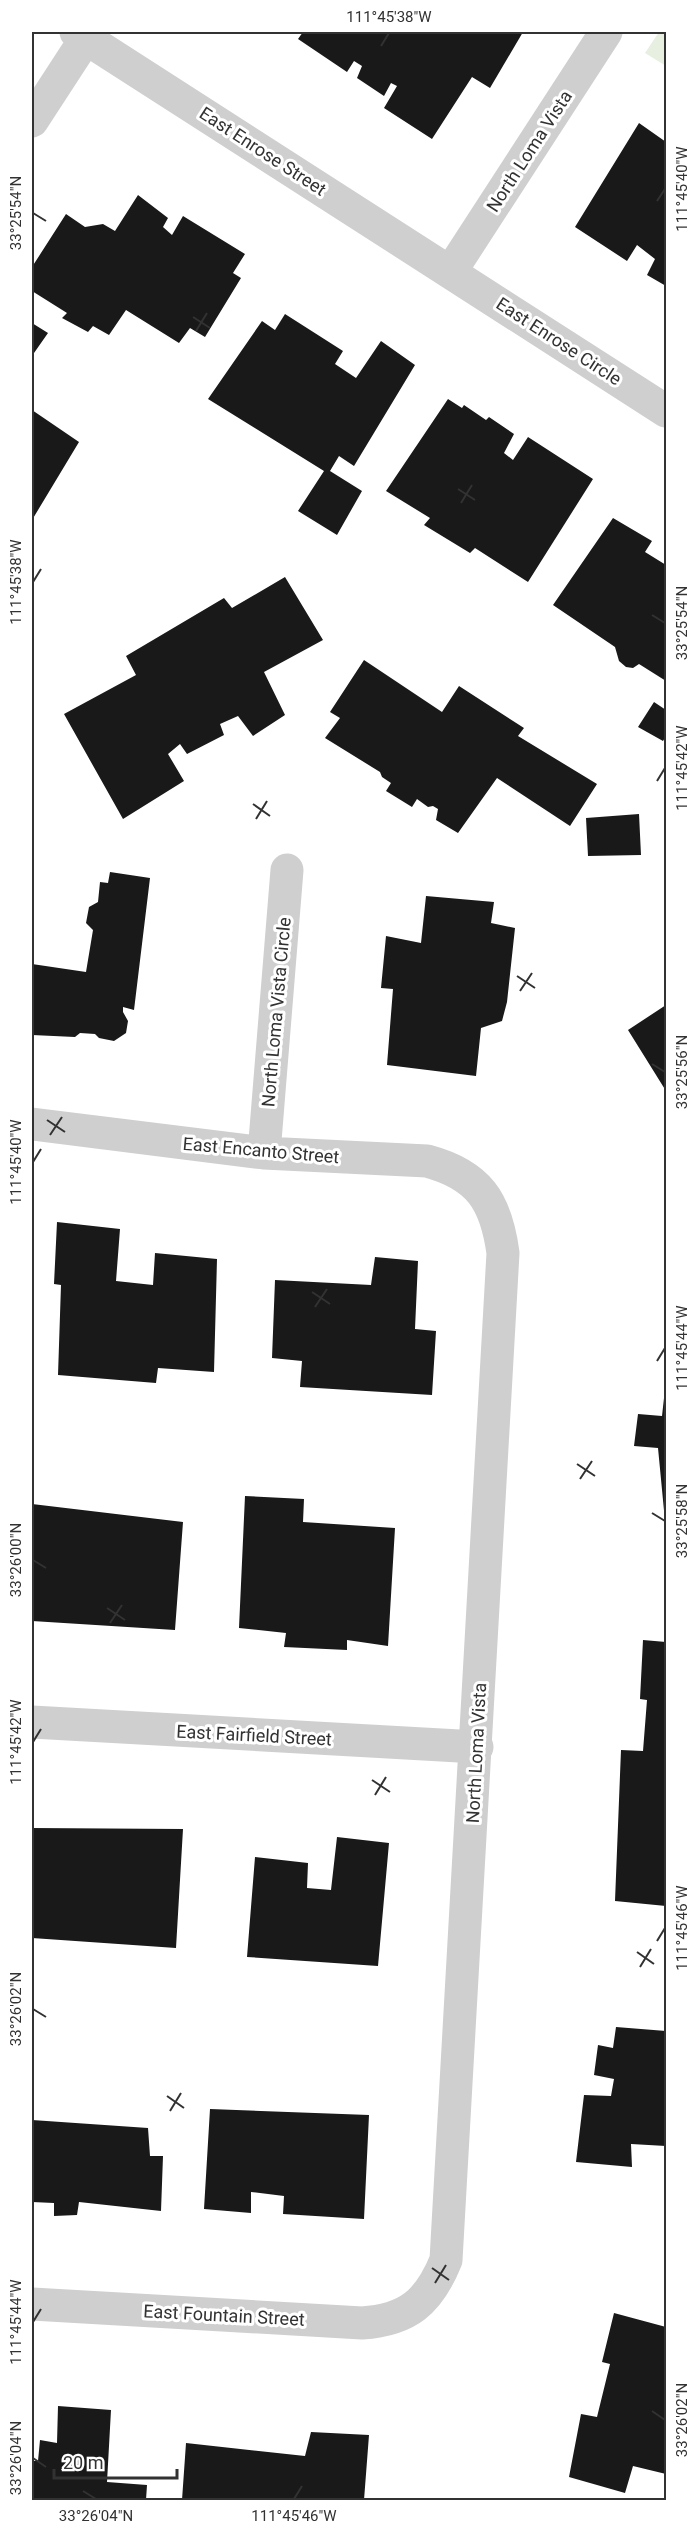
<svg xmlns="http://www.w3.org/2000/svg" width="698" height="2532" font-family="Roboto,sans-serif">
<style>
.green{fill:#e7efe1}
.building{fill:#191919}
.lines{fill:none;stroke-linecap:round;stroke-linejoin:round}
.street{stroke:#cfcfcf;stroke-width:33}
.ticks{fill:none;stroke:#323232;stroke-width:2}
.labels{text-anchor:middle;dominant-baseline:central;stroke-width:6;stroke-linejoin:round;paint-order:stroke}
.street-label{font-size:18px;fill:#323232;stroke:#fff}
.neatline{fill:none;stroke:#323232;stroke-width:2}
.ticks-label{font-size:15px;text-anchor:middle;fill:#323232}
</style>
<rect width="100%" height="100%" fill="#fff"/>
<path class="green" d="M 659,32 L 666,32 L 666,66 L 645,53 Z"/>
<path class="building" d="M 303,32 L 523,32 L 490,88 L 472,77 L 432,139 L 384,108 L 397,86 L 391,83 L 384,96 L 357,78 L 362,66 L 354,61 L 347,72 L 298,39 Z
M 639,123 L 666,142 L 666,286 L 647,275 L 655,259 L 637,245 L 627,261 L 575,227 Z
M 138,195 L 168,218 L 163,227 L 172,235 L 183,216 L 245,254 L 233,273 L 241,278 L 205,337 L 190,328 L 179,343 L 126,310 L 109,335 L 93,326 L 88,332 L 62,318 L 67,313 L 32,291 L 32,267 L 66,214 L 85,227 L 103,224 L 115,231 Z
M 285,314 L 343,351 L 335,364 L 356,378 L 381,341 L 415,365 L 354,466 L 339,456 L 330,471 L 362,491 L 337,535 L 298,511 L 324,471 L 208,399 L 262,321 L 275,330 Z
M 32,323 L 48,333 L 34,353 L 32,351 Z
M 448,399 L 462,408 L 464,405 L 486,420 L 489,417 L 514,434 L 504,453 L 513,460 L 528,437 L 593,479 L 528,582 L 475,548 L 470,553 L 424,525 L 430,518 L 386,491 Z
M 32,410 L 79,442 L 32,520 Z
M 613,518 L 652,541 L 645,552 L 666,565 L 666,681 L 639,664 L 633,668 L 626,667 L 619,661 L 615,647 L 553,605 Z
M 285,577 L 323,640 L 264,672 L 285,715 L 253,736 L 238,716 L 220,724 L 224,735 L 187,754 L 180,744 L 168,754 L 184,781 L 123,819 L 64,714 L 136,675 L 126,656 L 224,598 L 232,608 Z
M 364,660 L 442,712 L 459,686 L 524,728 L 518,736 L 597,784 L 570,826 L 497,778 L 458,833 L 436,820 L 438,809 L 433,806 L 428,807 L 417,799 L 412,807 L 386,791 L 391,783 L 382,777 L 380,772 L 325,738 L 340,718 L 330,712 Z
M 654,702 L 666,710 L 666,736 L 663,741 L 638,727 Z
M 639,814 L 641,855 L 588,856 L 586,818 Z
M 110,872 L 150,878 L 134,1010 L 123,1007 L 123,1012 L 128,1021 L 126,1033 L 114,1041 L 99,1038 L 95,1034 L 80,1033 L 75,1037 L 32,1035 L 32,964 L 86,972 L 93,930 L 86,923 L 89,907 L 98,902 L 100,882 L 108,883 Z
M 426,896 L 494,902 L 491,923 L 515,928 L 507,1002 L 502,1021 L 481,1028 L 476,1076 L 387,1065 L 393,989 L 381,988 L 386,936 L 421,943 Z
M 666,1005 L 666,1091 L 628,1030 Z
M 57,1222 L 120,1229 L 116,1281 L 153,1285 L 155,1253 L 217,1259 L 214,1372 L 158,1368 L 156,1383 L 58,1375 L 61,1285 L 54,1284 Z
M 375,1257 L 418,1261 L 415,1329 L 436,1331 L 432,1395 L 300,1387 L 302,1361 L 272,1358 L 275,1280 L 371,1285 Z
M 665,1389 L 666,1521 L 665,1521 L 658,1448 L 634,1446 L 638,1414 L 662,1416 Z
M 245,1496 L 304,1499 L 303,1522 L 395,1528 L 388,1646 L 347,1640 L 347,1650 L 284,1647 L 286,1633 L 239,1628 Z
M 32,1504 L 183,1522 L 175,1630 L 32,1621 Z
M 643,1640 L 666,1642 L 666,1906 L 615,1901 L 621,1750 L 643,1751 L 647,1700 L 640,1699 Z
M 32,1828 L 183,1829 L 176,1948 L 32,1938 Z
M 337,1837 L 389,1843 L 378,1966 L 247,1957 L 255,1857 L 308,1863 L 307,1888 L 331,1890 Z
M 616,2027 L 666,2031 L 666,2146 L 631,2144 L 632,2167 L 576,2162 L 584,2095 L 611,2096 L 614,2079 L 594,2075 L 598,2045 L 613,2048 Z
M 210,2109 L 369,2115 L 364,2219 L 283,2214 L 284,2196 L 251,2192 L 251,2213 L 204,2209 Z
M 32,2120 L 148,2128 L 150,2156 L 163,2156 L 161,2211 L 79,2202 L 77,2215 L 54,2216 L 54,2203 L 32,2202 Z
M 614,2313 L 666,2327 L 666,2474 L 633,2466 L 625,2493 L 569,2477 L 581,2414 L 597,2417 L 610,2364 L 602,2362 Z
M 58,2406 L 111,2410 L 107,2482 L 147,2485 L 146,2500 L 32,2500 L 32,2461 L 38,2461 L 40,2440 L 57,2443 Z
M 311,2432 L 369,2435 L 364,2500 L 182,2500 L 186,2443 L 305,2456 Z"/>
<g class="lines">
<path class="street" d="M 76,32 L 666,411
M 32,121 L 86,38
M 451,271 L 606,32
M 32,1124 L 264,1153 L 427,1161 C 479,1175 496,1201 503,1253 L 446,2260 C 429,2302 408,2320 362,2323 L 32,2304
M 264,1153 L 287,870
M 32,1722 L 477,1747"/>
</g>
<path class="ticks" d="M 381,46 L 389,33M 657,201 L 665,189M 33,213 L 46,221M 193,317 L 210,328M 196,331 L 207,313M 458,489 L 475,500M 461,503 L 472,485M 33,582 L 41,569M 652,615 L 665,623M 657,781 L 665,768M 253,804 L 270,816M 256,819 L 267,801M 517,976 L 535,988M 520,991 L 532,973M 652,1064 L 665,1072M 47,1120 L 65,1132M 50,1135 L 62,1117M 33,1162 L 41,1149M 312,1292 L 330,1304M 315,1307 L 327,1289M 657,1361 L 665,1348M 577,1464 L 595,1476M 580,1479 L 592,1461M 652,1513 L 665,1521M 33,1560 L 46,1568M 107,1608 L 125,1620M 110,1623 L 122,1605M 33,1742 L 41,1729M 372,1780 L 390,1792M 375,1795 L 386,1777M 657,1941 L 665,1928M 637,1952 L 654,1964M 640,1967 L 651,1949M 33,2009 L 46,2017M 167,2096 L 184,2108M 170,2111 L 181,2093M 432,2268 L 449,2280M 435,2283 L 446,2265M 33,2322 L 41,2309M 652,2411 L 665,2420M 33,2458 L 46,2467M 83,2491 L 96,2499M 294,2499 L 302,2486"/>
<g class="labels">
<g class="street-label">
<text transform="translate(263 151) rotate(33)">East Enrose Street</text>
<text transform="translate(529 151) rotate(-57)">North Loma Vista</text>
<text transform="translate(559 341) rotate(33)">East Enrose Circle</text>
<text transform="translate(276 1012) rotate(-85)">North Loma Vista Circle</text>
<text transform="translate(261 1150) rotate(5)">East Encanto Street</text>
<text transform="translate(254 1735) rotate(3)">East Fairfield Street</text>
<text transform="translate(476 1753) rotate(-87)">North Loma Vista</text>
<text transform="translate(224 2315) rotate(3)">East Fountain Street</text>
</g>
</g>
<rect width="698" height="2532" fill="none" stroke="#ffffff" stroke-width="66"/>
<path d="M54 2469v9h123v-9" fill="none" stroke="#323232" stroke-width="3"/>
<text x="63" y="2469" font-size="18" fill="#323232" stroke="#ffffff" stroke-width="4.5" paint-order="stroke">20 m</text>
<rect x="33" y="33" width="632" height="2466" class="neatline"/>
<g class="ticks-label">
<text x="389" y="22">111°45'38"W</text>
<text transform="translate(682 189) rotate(-90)" y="5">111°45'40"W</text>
<text transform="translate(16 213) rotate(-90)" y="5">33°25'54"N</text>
<text transform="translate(16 582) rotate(-90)" y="5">111°45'38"W</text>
<text transform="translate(682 623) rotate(-90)" y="5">33°25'54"N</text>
<text transform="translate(682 768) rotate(-90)" y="5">111°45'42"W</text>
<text transform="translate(682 1072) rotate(-90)" y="5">33°25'56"N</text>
<text transform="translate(16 1162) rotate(-90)" y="5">111°45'40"W</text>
<text transform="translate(682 1348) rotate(-90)" y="5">111°45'44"W</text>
<text transform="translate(682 1521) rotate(-90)" y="5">33°25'58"N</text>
<text transform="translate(16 1560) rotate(-90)" y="5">33°26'00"N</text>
<text transform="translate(16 1742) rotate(-90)" y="5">111°45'42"W</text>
<text transform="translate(682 1928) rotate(-90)" y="5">111°45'46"W</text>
<text transform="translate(16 2009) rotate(-90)" y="5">33°26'02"N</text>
<text transform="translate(16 2322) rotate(-90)" y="5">111°45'44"W</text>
<text transform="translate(682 2420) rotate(-90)" y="5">33°26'02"N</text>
<text transform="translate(16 2458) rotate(-90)" y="5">33°26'04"N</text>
<text x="96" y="2521">33°26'04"N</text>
<text x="294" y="2521">111°45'46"W</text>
</g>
</svg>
